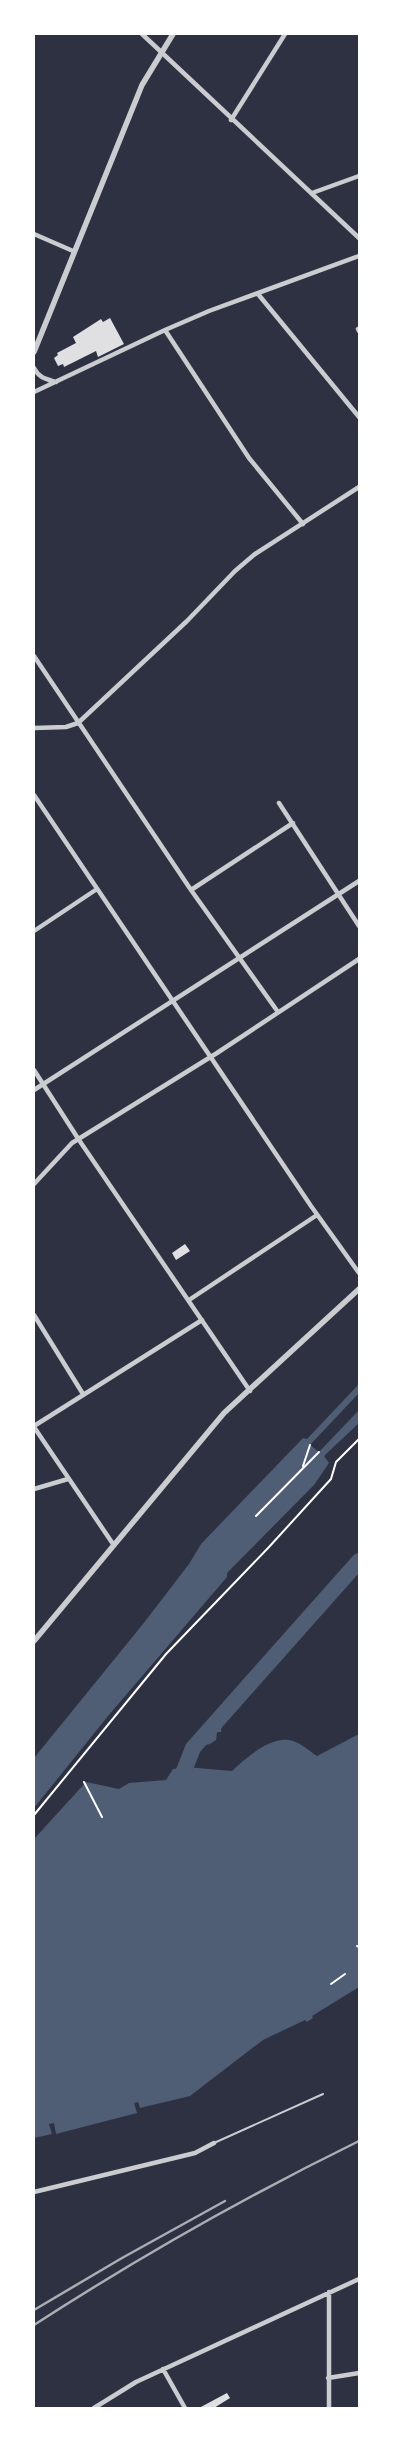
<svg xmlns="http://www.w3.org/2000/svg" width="393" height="2442" font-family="Barlow,sans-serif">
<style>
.water{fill:#4f5d75}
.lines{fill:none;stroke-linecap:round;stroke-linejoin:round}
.river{stroke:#4f5d75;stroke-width:16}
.building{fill:#e0e0e3}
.path{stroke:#fff;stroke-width:2}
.service{stroke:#caccd0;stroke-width:2}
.minor{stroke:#caccd0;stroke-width:4.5}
.tertiary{stroke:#caccd0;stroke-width:5.5}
.rail{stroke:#abadb3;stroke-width:2.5}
</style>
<rect width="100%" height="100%" fill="#2d3142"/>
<path class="water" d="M 359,1384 L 359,1393 L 310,1445 L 319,1452 L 359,1410 L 359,1423 L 324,1456 L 329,1463 L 314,1485 L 227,1573 L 227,1577 L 108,1716 L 34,1808 L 34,1758 L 143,1624 L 189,1564 L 201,1544 L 303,1438 L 307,1439 Z
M 222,1719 L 221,1732 L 217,1732 L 216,1740 L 210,1744 L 192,1748 L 195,1743 L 195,1737 L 205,1732 L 205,1728 L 215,1727 L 219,1720 Z
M 359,1734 L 359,1987 L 312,2016 L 313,2018 L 307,2022 L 305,2020 L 263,2040 L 190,2096 L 140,2108 L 138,2102 L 134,2103 L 137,2113 L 56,2134 L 54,2123 L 49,2124 L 52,2134 L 34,2138 L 34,1839 L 86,1782 L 119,1789 L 129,1783 L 166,1780 L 173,1769 L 186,1767 L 232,1771 C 246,1758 269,1737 289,1740 C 300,1742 308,1750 317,1756 Z"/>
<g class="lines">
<path class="river" d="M 178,1786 L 193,1748 L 359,1561"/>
</g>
<path class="building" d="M 110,318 L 124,344 L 98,357 L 96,351 L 64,367 L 63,364 L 58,366 L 54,358 L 58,355 L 57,353 L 76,343 L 73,337 L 101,319 L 103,322 Z
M 185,1244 L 190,1251 L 176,1260 L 172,1253 Z
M 227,2393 L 230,2398 L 214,2408 L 199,2408 Z"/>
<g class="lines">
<path class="path" d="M 303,1466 L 310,1445
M 256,1516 L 319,1452
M 84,1782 L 102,1817
M 34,1815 L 166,1654 L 269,1547 L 331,1479 L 336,1462 L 359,1439
M 357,1946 L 359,1947
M 331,1984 L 345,1974"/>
<path class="service" d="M 214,2143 L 323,2094"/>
<path class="minor" d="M 142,34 L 359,238
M 231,120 L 285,34
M 312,193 L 359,176
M 34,234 L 73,251
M 258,294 L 359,417
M 358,329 L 359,331
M 165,330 L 249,458 L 303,524
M 34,368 C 39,378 46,379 56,382
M 34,392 L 165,330 L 209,311 L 359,256
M 34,656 L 191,890 L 278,1012
M 34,728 L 66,727 L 78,723 L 187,621 L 235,571 L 255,554 L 359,487
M 34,795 L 311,1206 L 359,1273
M 279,803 L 359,926
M 191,890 L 293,823
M 34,931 L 97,889
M 34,1070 L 79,1140 L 250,1391
M 34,1090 L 359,881
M 34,1184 L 72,1143 L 217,1053 L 359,959
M 189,1300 L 317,1215
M 34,1315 L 83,1394
M 34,1426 L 202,1320
M 34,1427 L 113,1544
M 34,1489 L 68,1479
M 34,2192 L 195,2153 L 214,2143
M 329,2292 L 329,2408
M 163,2369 L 185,2408
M 328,2378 L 359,2373
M 94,2408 L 136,2382 L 359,2279"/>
<path class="tertiary" d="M 34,352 L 142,85 L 173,34
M 34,1641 L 224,1413 L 359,1289"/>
<path class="rail" d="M 34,2310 L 122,2258 L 225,2201
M 34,2325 C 139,2257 247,2196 359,2141"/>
</g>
<rect width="393" height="2442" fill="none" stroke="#ffffff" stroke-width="70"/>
</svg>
